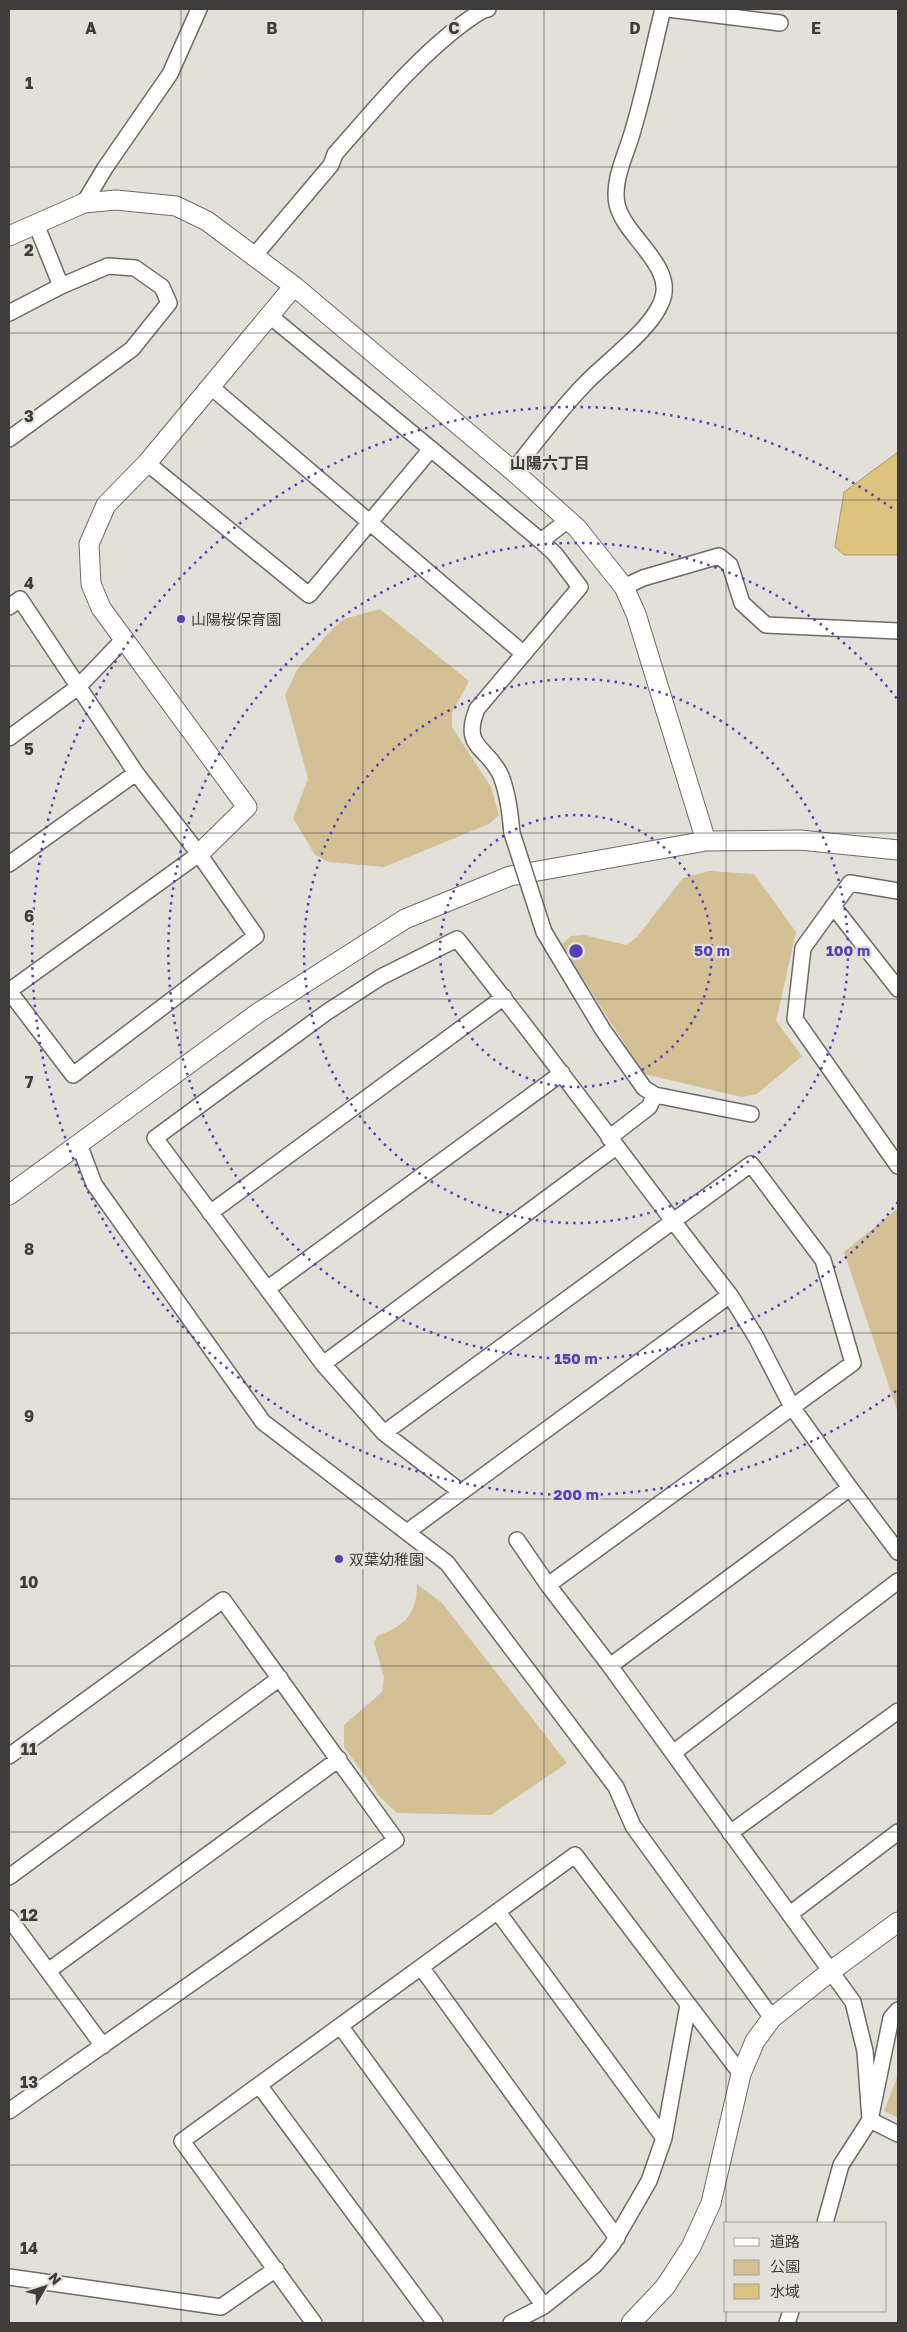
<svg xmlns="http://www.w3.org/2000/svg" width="907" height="2332" font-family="'Golos Text','Noto Sans JP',sans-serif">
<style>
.green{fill:#d3c195}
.water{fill:#dec37e;stroke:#ae9b6a}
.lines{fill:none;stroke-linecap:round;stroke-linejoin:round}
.minor-casing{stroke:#6d6b66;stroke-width:18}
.tertiary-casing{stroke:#6d6b66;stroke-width:21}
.minor{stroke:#fff;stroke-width:15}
.tertiary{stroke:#fff;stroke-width:19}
.minor-bridge-casing{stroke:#6d6b66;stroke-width:18;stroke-linecap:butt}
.minor-bridge{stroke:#fff;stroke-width:15}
.grid{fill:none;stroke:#3e3d3b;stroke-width:1;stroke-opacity:0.55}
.ring{fill:none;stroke:#5440b7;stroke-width:2.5;stroke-dasharray:2.5 5}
.poi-dot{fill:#5440b7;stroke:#e2e0d9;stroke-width:2}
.labels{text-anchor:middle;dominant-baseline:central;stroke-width:4.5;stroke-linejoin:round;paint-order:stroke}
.poi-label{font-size:15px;fill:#3e3d3b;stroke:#e2e0d9;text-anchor:start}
.neighbourhood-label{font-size:16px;font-weight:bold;fill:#3e3d3b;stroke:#e2e0d9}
.grid-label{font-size:16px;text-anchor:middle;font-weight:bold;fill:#3e3d3b;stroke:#e2e0d9;stroke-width:4.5;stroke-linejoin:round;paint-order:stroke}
.centre{fill:#5440b7;stroke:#e2e0d9;stroke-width:2.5}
.ring-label{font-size:15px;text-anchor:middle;font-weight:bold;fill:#5440b7;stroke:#e2e0d9;stroke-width:4.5;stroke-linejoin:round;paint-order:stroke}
</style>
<rect width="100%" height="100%" fill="#e2e0d9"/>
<path class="green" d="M 380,609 L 469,681 L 452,713 L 452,727 L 491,787 L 499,815 L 489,824 L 384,867 L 329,862 L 315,855 L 293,818 L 308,779 L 285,695 L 297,670 L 333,628 L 344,619 Z
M 709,871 L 754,874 L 796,932 L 776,1021 L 802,1056 L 757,1094 L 742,1097 L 644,1074 L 561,945 L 571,936 L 584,935 L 626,945 L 637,937 L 683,878 Z
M 897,1209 L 898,1210 L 898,1413 L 844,1252 Z
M 417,1584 L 442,1603 L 567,1763 L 491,1815 L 397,1813 L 379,1796 L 344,1747 L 344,1725 L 382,1692 L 384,1677 L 374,1643 L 377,1636 C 404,1626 417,1615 417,1584 Z
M 898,2075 L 898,2118 L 884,2111 Z"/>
<path class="water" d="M 898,452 L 898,555 L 844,555 L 835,547 L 844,492 Z"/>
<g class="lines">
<g class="minor-casing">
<path id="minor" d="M 668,9 L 780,23
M 84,203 L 105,168 L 170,74 L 199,9
M 36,224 L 61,286
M 255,255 L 331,165 L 335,154 C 376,108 415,59 465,22 C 473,17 480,10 488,9
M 9,313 L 61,286 L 108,266 L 135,268 L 162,287 L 169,303 L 132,349 L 9,439
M 270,316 L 431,449
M 210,386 L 524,654
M 147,463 L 309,595 L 431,449 L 541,541
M 513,471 C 536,442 558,412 583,386 C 605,362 649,332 661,303 C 678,267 624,237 617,204 C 612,180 627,153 633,130 C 645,90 653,49 663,9
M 624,587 L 643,578 L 719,556 L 730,565 L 742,603 L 766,625 L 898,631
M 9,607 L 20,599 L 136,773 L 199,854 L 256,936 L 73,1075 L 9,991
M 9,738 L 78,687 L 124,639
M 512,833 C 510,813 508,794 501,776 C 488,746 461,749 477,709 L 580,587 L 555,554 L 541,541 L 568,520
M 9,864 L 136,773
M 898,891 L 850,883 L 803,948 L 795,1019 L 898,1166
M 833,906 L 898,989
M 544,932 L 603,1030 L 644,1088 L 655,1095 L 751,1114
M 9,991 L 199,854
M 609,1138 L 649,1107 L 655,1095
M 79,1144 L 94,1184 L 263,1422 L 447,1563 L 616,1787 L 633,1826 L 772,2018
M 210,1213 L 504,997
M 267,1289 L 562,1073
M 730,1295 L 756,1337 L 792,1407 L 850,1488
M 323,1364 L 616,1147
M 384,1433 L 751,1164 L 823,1260 L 853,1363 L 548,1585 L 610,1666
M 407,1532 L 730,1295 C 638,1177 551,1056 457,939 L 381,977 L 327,1012 L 155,1138 L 323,1364 L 384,1433 L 461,1492
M 517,1540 L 548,1585
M 673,1753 L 898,1581
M 9,1756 L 223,1600 L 396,1840 L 9,2111
M 730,1833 L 898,1711
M 9,1877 L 280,1678
M 498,1912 L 664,2138
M 790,1914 L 898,1832
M 9,1918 L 103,2046
M 421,1967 L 617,2238
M 48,1971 L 339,1759
M 341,2027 L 544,2306
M 259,2085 L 435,2323
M 870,2120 L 865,2051 L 853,2002 L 610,1666 L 850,1488 L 898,1552
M 870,2120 L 898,2134
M 825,2223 L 841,2165 L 870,2120 L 891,2018 L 898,2010
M 9,2277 L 221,2307 L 276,2269
M 314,2323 L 182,2141 L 575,1855 L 741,2074
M 511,2323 L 544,2306 L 595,2265 L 612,2245 L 649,2181 L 664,2138 L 688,2005
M 787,2323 L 791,2311"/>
</g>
<g class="tertiary-casing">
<path id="tertiary" d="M 9,236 L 84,203 L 116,200 L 176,206 L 207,221 L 294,286 L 513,471 L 577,528 L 624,587 L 636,614 L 706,841
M 199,854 L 247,807 L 101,608 L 91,584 L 89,544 L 106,505 L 147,463 L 294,286
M 9,1195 L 258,1013 L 405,919 L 510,876 L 706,841 L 800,840 L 898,850
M 631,2323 L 665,2287 L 691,2247 L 711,2203 L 741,2074 L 755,2041 L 772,2018 L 831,1971 L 898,1922"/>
</g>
<use href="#minor" class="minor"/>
<use href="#tertiary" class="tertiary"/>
<g class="minor-bridge-casing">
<path id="minor-bridge" d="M 512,833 L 544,932"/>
</g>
<use href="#minor-bridge" class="minor-bridge"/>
</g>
<path class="grid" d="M 181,9 L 181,2323M 363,9 L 363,2323M 544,9 L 544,2323M 726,9 L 726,2323M 9,167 L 898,167M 9,333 L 898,333M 9,500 L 898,500M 9,666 L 898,666M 9,833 L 898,833M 9,999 L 898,999M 9,1166 L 898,1166M 9,1333 L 898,1333M 9,1499 L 898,1499M 9,1666 L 898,1666M 9,1832 L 898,1832M 9,1999 L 898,1999M 9,2165 L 898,2165"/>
<g class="ring">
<circle cx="576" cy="951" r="136"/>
<circle cx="576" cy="951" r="272"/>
<path d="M898 1202A408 408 0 1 1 898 700"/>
<path d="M896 1391A544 544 0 1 1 896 511"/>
</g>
<g class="poi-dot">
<circle cx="181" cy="619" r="5"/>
<circle cx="339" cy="1559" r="5"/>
</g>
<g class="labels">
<g class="poi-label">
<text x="191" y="619">山陽桜保育園</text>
<text x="349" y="1559">双葉幼稚園</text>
</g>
<g class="neighbourhood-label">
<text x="550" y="463">山陽六丁目</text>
</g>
</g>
<g class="grid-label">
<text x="91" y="34">A</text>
<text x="272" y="34">B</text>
<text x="454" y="34">C</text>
<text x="635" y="34">D</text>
<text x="816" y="34">E</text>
<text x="29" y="89">1</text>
<text x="29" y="256">2</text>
<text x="29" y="422">3</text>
<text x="29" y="589">4</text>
<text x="29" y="755">5</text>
<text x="29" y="922">6</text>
<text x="29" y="1088">7</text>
<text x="29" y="1255">8</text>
<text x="29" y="1422">9</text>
<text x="29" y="1588">10</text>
<text x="29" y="1755">11</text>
<text x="29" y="1921">12</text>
<text x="29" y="2088">13</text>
<text x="29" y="2254">14</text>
</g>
<circle cx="576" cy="951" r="8" class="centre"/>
<g class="ring-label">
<text x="712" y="956">50 m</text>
<text x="848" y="956">100 m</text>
<text x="576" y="1364">150 m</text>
<text x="576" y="1500">200 m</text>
</g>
<rect width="907" height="2332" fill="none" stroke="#3e3d3b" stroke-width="20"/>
<rect x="724" y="2222" width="162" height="90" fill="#e2e0d9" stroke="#a09f9a"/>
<rect x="734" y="2238" width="25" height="8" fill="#ffffff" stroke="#a09f9a"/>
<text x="770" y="2247" font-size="15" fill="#3e3d3b">道路</text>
<rect x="734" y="2260" width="25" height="15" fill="#d3c195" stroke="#a09f9a"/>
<text x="770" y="2272" font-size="15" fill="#3e3d3b">公園</text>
<rect x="734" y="2284" width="25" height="15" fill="#dec37e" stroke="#a09f9a"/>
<text x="770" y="2297" font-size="15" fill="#3e3d3b">水域</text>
<g transform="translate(45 2287) rotate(51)" stroke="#e2e0d9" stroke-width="4" paint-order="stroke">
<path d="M0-4L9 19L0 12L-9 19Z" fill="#3e3d3b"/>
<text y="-8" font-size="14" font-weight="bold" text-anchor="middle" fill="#3e3d3b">N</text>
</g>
</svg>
